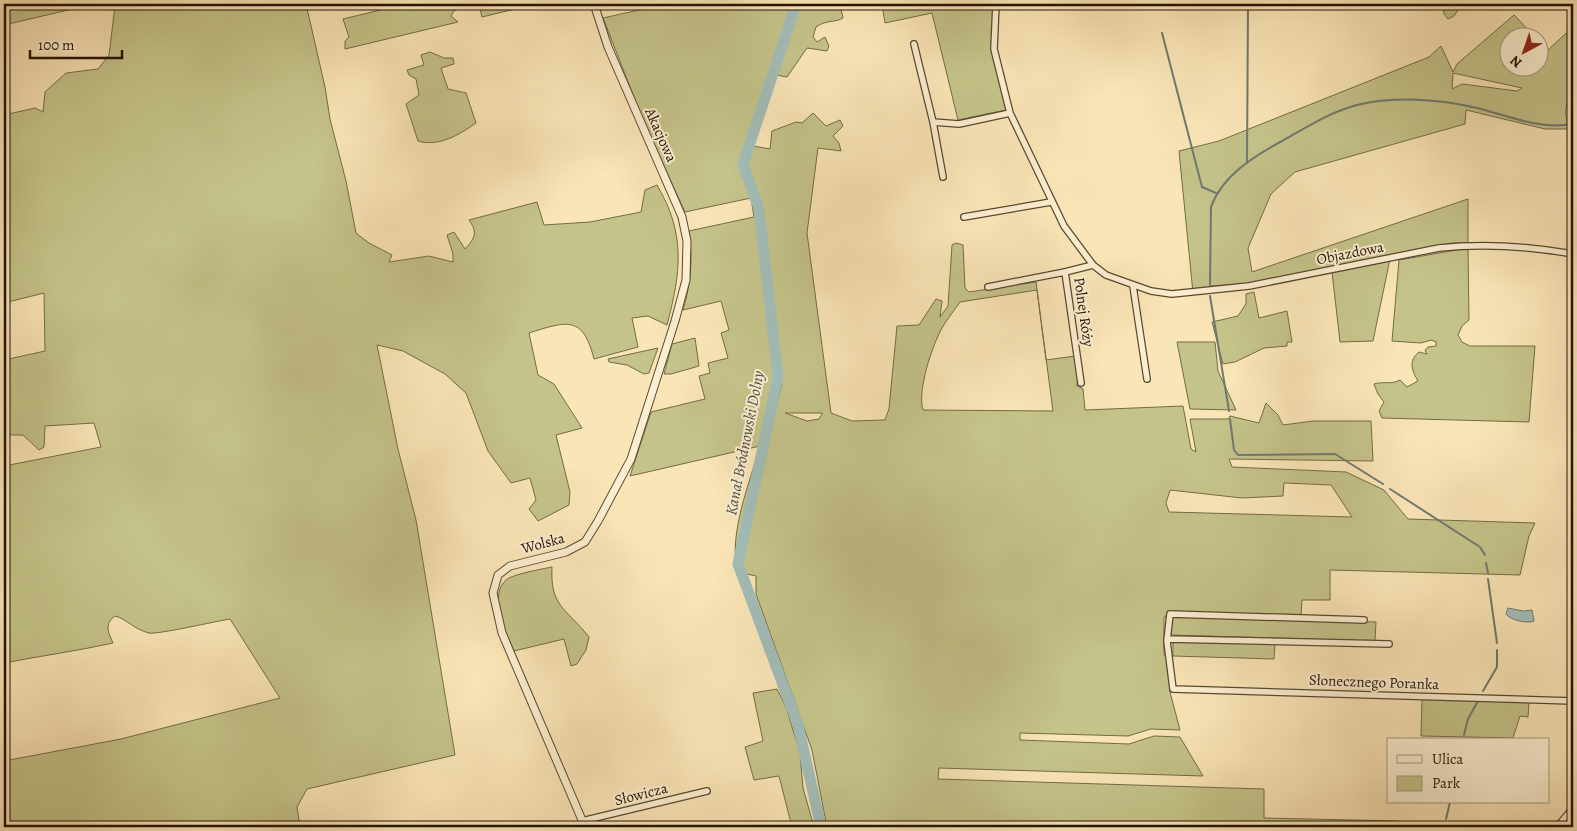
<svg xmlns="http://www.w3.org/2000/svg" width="1577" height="831" font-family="Alegreya,serif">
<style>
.green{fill:#c4c389;stroke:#736b46;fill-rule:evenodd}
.water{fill:#a2bdb8;stroke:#6f7970}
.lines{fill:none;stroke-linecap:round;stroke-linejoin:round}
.stream{stroke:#6f7970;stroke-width:2}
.river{stroke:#a2bdb8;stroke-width:11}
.minor-casing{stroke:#584830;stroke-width:8}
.tertiary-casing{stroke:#584830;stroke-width:9}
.minor{stroke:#fceed0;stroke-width:5.5}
.tertiary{stroke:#fceed0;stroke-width:7}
.labels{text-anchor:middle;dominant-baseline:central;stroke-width:4;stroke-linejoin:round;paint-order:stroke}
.street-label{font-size:15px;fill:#221303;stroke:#fceed0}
.water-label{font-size:16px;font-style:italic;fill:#4f4e42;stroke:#fceed0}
</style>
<rect width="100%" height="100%" fill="#fae5b6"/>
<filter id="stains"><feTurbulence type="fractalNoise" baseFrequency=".004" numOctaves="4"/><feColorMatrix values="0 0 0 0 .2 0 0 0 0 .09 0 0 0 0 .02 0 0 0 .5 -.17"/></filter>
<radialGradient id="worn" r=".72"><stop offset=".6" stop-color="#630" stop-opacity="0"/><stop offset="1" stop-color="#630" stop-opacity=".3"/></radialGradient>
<path class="green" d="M 4,4 L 94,4 L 4,25 Z
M 119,4 L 306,4 L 325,87 L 330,119 L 346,181 L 356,233 L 369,243 L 392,255 L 389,262 L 429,256 L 453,262 L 453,254 L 447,235 L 454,232 L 465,249 C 475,238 478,233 469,220 L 537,202 L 544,225 L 590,222 L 641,212 L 645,190 L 657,185 C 686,234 681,272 667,325 L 648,316 L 632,318 L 638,347 L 594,359 C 583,315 567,321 529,333 L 538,375 L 554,384 L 582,428 L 556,435 L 570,492 L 569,505 L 538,521 L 529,509 L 536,500 L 530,478 L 511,483 L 488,451 L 466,393 L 445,374 L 403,351 L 377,345 L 398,449 L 416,520 L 455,755 L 307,789 L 297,807 L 300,827 L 4,827 L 4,761 L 121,739 L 280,698 L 230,619 C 217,621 156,635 149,633 C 133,629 127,619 115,616 C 104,624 108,632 113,643 C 77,651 40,656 4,663 L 4,466 L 101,447 L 94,423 L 45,426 L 44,447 L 39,450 L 23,435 L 4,435 L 4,360 L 45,351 L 44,293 L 4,303 L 4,115 L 35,108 L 43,112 L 45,92 L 66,73 L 98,69 L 109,55 L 115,6 Z
M 405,4 L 466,4 L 454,11 L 451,16 L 458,22 L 345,49 L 345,41 L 349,37 L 343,19 Z
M 467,4 L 536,4 L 482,17 L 480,9 Z
M 666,4 L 833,4 L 833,9 L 841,9 L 843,18 C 835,23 828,19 816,27 L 813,37 L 817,42 L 825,37 L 829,46 L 827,51 L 807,48 L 787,77 L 776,75 L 753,146 L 770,149 L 772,131 L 796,122 L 802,123 L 813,113 L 826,126 L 840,120 L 843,126 L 833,136 L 839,143 L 841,151 L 818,148 L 807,233 L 831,413 L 852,421 L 885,420 L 889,409 L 897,326 L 919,325 L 936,299 L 942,301 L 940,317 L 948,306 L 952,245 L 956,243 L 963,245 L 965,288 L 969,292 L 1036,282 L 1046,360 L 1075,356 L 1079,381 L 1076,385 L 1083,389 L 1085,410 L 1183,406 L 1191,449 L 1196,452 L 1190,419 L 1228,419 L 1230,416 L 1259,423 L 1266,403 L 1278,415 L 1283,425 L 1313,421 L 1371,421 L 1373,461 L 1229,459 L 1232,467 L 1346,472 L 1384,490 L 1408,519 L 1535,523 L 1529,536 L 1520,575 L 1330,570 L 1330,600 L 1302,600 L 1301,615 L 1169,612 L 1168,617 L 1164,617 L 1164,655 L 1168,656 L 1170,692 L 1180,730 L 1151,729 L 1128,736 L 1020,733 L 1020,740 L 1129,744 L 1154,736 L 1180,737 L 1203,776 L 939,768 L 938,779 L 1264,789 L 1264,818 L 1399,821 L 1398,827 L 827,827 L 812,750 L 756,594 L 756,576 L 737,572 C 729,532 749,485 760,446 L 630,476 L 651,412 L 705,399 L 699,376 L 710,373 L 708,363 L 728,358 L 721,333 L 729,330 L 721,301 L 683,310 C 691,283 693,259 689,231 L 754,217 L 751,198 L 685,212 L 643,120 L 603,18 ZM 1037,290 L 1053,411 L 923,410 C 917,391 932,346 942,328 C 947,319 954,311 960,302 ZM 773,383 L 782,384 L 767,445 L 760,446 ZM 785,413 L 822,413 L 822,414 L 819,419 L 807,421 ZM 1284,483 L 1331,485 L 1352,517 L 1169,512 L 1166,503 L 1170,490 L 1242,498 L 1283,496 Z
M 863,4 L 994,4 L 993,56 L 1006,110 L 958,120 L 932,13 L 885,23 L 882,4 Z
M 1443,4 L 1462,4 L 1454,16 L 1448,19 L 1444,14 Z
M 1514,15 L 1535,37 L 1510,38 L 1510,68 L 1540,68 L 1540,42 L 1548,50 L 1573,27 L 1573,95 L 1568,96 C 1566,116 1562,111 1573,129 L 1545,129 L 1466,110 L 1465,124 L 1295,172 L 1271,194 L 1248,248 L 1252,272 L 1468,199 L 1468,243 L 1451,243 L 1254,283 L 1211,286 L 1193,293 L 1179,151 L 1219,141 L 1429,57 L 1441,46 L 1453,72 L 1457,64 ZM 1453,73 L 1522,88 L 1517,91 L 1462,84 L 1452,89 Z
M 430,52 L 444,58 L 453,58 L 454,64 L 441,68 L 448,89 L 466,93 L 476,123 C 459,135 439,147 418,141 L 406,104 L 419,95 L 416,79 L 409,75 L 407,70 L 424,65 L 421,55 Z
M 1468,248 L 1469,320 L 1462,326 L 1458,335 L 1462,342 L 1470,346 L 1535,346 L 1529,422 L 1382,418 L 1379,411 L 1384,402 L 1378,394 L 1374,384 C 1383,381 1391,385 1400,380 L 1407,387 L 1418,381 C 1412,371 1408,361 1419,352 L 1427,354 L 1425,350 L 1428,347 L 1436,346 L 1436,342 L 1431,340 L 1421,343 L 1392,341 L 1399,260 Z
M 1390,259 L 1373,341 L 1340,342 L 1332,272 Z
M 1254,292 L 1259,318 L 1287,311 L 1292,342 L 1287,342 L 1287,346 L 1264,348 L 1235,362 L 1223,364 L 1212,322 L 1238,316 L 1246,304 L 1246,294 Z
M 695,338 L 699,366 L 671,374 L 664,374 L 672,344 Z
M 1177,342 L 1215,342 L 1218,371 L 1236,410 L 1190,409 Z
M 658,348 L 649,373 L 644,374 L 627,365 L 609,362 L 608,359 Z
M 552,567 C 550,607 566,608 589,637 L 586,650 L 577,664 L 571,666 L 564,639 L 514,651 C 506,633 488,596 506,580 C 513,574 542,569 552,567 Z
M 1171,617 L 1376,622 L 1375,641 L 1171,635 Z
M 1173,641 L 1275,644 L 1274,659 L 1173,656 Z
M 777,689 L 786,707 L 800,753 L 803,788 L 814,827 L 792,827 L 779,776 L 754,780 L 745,747 L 763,741 L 753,693 Z
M 1422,699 L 1529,702 L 1528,717 L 1520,716 L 1513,738 L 1421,736 Z"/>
<path class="water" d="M 1508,608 L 1523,611 L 1532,610 L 1534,621 C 1527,624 1510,620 1506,614 Z"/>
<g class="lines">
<path class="stream" d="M 1162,33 L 1202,187 L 1216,193
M 1247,163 L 1248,4
M 1210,285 L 1211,207 C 1222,176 1254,156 1282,141 C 1305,128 1330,112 1357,105 C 1395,96 1439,99 1477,108 C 1509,116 1540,130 1573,124
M 1210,296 L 1229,411
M 1230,419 L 1234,450 L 1238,455 L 1335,454 L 1383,484
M 1390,489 L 1480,547 L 1485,555
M 1486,563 L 1488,573
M 1488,579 L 1497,643
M 1483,691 L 1497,667 L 1497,650
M 1464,735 L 1468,719 L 1478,701
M 1446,819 L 1450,802"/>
<path class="river" d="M 796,4 L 743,164 L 759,209 L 778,377 L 738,564 L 798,725 L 821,827"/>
<g class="minor-casing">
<path id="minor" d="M 996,4 L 994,49 L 1010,113 L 1064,226 L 1093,265 L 1106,275 L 1151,291 L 1172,294 L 1249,286 L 1439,248 C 1485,243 1528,246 1573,254
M 914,44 L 933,122 L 943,177
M 933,122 L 959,124 L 1010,113
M 964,217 L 1051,202
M 1133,286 L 1147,379
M 988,287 L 1065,272
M 1081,383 L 1065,272 L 1093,265
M 1364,620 L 1170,614 L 1167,641 L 1173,689 L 1573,701
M 1167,639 L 1389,644
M 582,821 L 707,791
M 1557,827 L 1573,808"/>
</g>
<g class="tertiary-casing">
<path id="tertiary" d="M 585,827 L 502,633 L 493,593 L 498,575 L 510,566 L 566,552 L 585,542 L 598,521 L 631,459 L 675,321 L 686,280 L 687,241 L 682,217 L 608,47 L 594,4"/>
</g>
<use href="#minor" class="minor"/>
<use href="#tertiary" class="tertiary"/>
</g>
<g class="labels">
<g class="street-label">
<text transform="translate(661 135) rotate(66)">Akacjowa</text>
<text transform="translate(1350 253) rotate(-11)">Objazdowa</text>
<text transform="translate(1084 312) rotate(82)">Polnej Róży</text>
<text transform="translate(543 543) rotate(-15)">Wolska</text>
<text transform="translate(1374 682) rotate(2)">Słonecznego Poranka</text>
<text transform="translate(641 794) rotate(-14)">Słowicza</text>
</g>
<g class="water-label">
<text transform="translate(745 443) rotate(-79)">Kanał Bródnowski Dolny</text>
</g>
</g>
<rect width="1577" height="831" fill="none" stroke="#fae5b6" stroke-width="20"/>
<rect x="5" y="5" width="1567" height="821" fill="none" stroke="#221303" stroke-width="2.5"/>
<rect x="10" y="10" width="1557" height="811" fill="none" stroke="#221303"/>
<rect x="1387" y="738" width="162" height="65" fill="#fceed0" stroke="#a5967e"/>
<rect x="1397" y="755" width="25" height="8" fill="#fceed0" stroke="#a5967e"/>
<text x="1432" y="764" font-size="15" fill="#221303">Ulica</text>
<rect x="1397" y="776" width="25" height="15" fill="#c4c389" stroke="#a5967e"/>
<text x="1432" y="788" font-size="15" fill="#221303">Park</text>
<g transform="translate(1524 52) rotate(220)"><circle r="24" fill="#fceed0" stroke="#a5967e"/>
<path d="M0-4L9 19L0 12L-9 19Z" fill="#8f2418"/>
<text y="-8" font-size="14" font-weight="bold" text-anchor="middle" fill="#221303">N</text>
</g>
<path d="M30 50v8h92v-8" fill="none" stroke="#221303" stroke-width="2.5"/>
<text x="38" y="50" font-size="15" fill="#221303" stroke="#fceed0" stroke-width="4" paint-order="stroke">100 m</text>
<rect width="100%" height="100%" filter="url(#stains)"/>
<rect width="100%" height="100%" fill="url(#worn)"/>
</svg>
